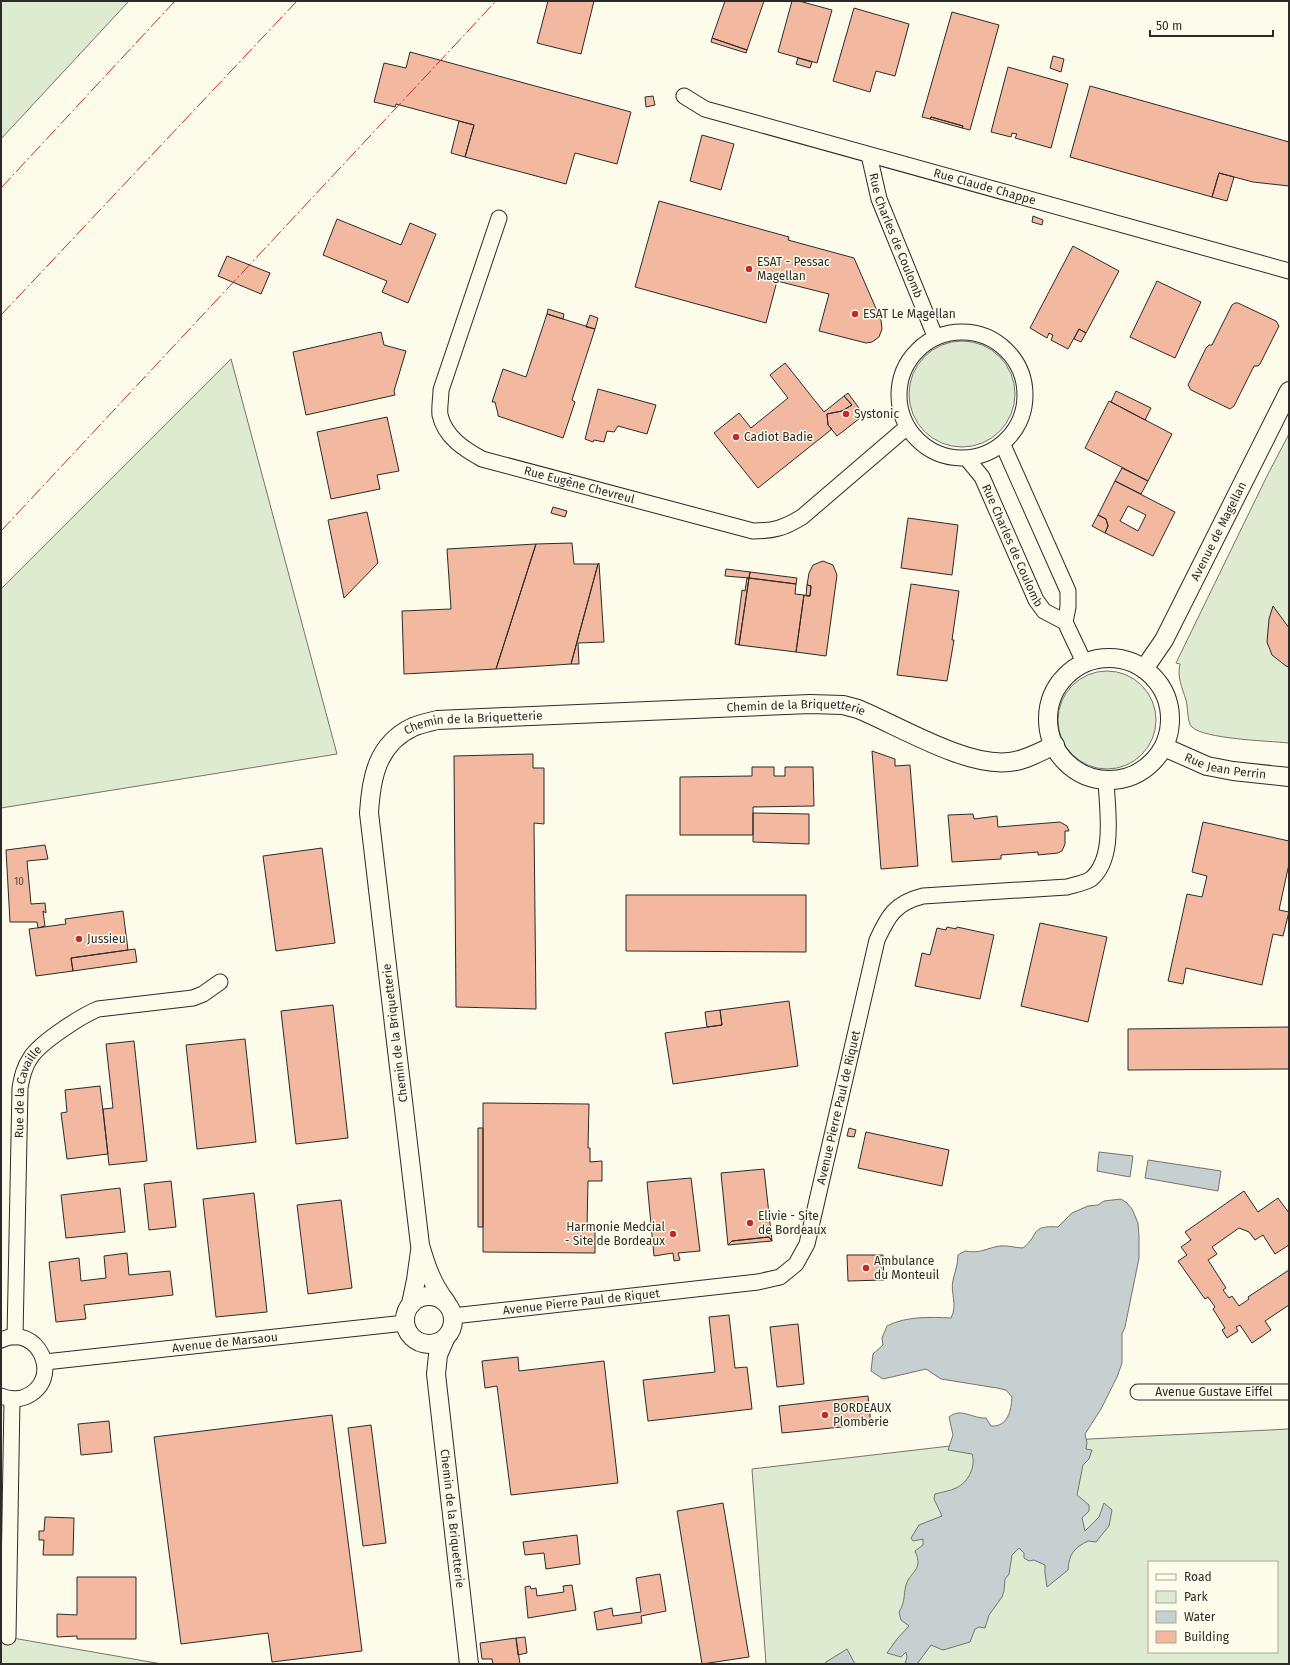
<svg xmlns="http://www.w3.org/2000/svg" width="1290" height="1665" font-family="'Fira Sans',sans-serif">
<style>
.green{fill:#deebd1;stroke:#74746e;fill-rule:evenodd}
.water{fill:#c7d0d0;stroke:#74746e}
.building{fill:#f2b8a0;stroke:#2b2b2b;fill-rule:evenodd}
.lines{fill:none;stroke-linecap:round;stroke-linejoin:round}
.minor-casing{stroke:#2b2b2b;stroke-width:17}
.tertiary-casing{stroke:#2b2b2b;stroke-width:20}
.minor{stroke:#fdfbea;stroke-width:15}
.tertiary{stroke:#fdfbea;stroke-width:18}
.power{stroke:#c62828;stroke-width:1;stroke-dasharray:14 3 2 3;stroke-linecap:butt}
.poi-dot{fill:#c62828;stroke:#fdfbea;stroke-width:1.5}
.labels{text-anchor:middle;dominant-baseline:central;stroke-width:3;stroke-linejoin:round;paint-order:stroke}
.number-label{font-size:10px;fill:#5d4e48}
.street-label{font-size:12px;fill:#2b2b2b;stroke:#fdfbea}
.poi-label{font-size:12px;fill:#2b2b2b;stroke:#fdfbea;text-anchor:start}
</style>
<rect width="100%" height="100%" fill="#fdfbea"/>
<path class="green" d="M 1,1 L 129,1 L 1,139 Z
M909 394a53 53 0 1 1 106 0a53 53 0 1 1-106 0Z
M 231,359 L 337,754 L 1,808 L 1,589 Z
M 1289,434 L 1289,743 C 1269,741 1204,739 1192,727 C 1187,723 1188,706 1186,700 C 1182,687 1177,678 1180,664 L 1176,663 L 1268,474 Z
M1058 720a49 49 0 1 1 98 0a49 49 0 1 1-98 0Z
M 1289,1429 L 1289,1664 L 766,1664 L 752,1469 L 950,1446 ZM 1149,1562 L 1277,1562 L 1277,1652 L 1149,1652 Z
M 1,1636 L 162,1664 L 1,1664 Z"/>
<path class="water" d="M 1099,1152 L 1133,1156 L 1130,1177 L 1097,1171 Z
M 1148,1160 L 1221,1171 L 1218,1191 L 1145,1178 Z
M 1121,1199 L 1127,1203 L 1132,1209 L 1138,1223 L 1139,1236 L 1139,1258 L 1125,1327 L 1122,1334 L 1122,1363 L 1117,1377 L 1101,1409 L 1085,1434 L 1087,1443 L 1086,1449 L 1092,1450 L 1089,1459 L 1083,1465 L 1077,1495 L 1089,1505 L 1089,1511 L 1082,1518 L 1085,1531 L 1099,1517 L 1104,1503 L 1112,1510 L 1109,1526 L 1096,1542 L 1088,1541 C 1074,1548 1069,1554 1068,1570 L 1047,1587 L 1045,1573 L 1045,1565 L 1034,1560 L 1029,1561 L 1024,1558 L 1024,1553 L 1019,1548 L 1012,1555 L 1009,1574 L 1005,1579 L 1004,1591 L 1002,1597 L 989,1615 L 985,1628 L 979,1627 L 975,1629 L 970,1642 L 943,1650 L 931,1645 L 917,1664 L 905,1664 L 907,1657 L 906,1652 L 901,1657 L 887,1653 L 897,1639 L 909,1626 L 901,1620 L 899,1612 C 906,1600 903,1596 906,1585 C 910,1571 924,1571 915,1551 L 923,1545 L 923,1539 L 913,1541 L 911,1538 L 919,1525 L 942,1516 L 934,1499 L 935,1494 C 942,1492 950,1491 956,1488 C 969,1482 976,1466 972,1454 L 948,1450 L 953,1435 L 949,1417 C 961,1407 973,1419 986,1418 L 991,1426 C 1008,1427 1011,1411 1012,1397 L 1006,1390 L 997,1388 L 941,1379 L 926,1369 L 883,1379 L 871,1371 L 873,1354 L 883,1345 L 882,1338 L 887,1326 C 906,1316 931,1317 951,1318 C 958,1305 950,1292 953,1280 C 955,1271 958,1265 958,1255 L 965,1251 C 981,1254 986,1248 1000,1246 C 1007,1245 1016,1248 1023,1248 C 1040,1235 1029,1225 1058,1227 L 1072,1213 L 1088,1206 L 1098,1205 L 1104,1201 Z
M 847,1649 L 855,1664 L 825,1664 L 826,1662 Z"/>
<path class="building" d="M 548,1 L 594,1 L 581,54 L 537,43 Z
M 725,1 L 764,1 L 747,50 L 712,38 Z
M 792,1 L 799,1 L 832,10 L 817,63 L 778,52 Z
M 854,8 L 909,24 L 895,76 L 876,71 L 870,92 L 833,81 Z
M 952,12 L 999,25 L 970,130 L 962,128 L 963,126 L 931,117 L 930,119 L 922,117 Z
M 712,38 L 747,50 L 746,53 L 711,42 Z
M 410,52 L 631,112 L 617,164 L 575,153 L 566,184 L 465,157 L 474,125 L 396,104 L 395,107 L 374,102 L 384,63 L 406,68 Z
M 1053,56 L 1064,59 L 1061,72 L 1050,68 Z
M 798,58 L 812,62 L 810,68 L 796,64 Z
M 1008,67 L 1068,84 L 1051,148 L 1015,138 L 1017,134 L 1012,133 L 1011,137 L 991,132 Z
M 1090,86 L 1289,142 L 1289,186 L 1253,182 L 1219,173 L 1212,197 L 1070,157 Z
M 653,96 L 655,105 L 646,107 L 645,97 Z
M 931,117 L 963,126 L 962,128 L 930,119 Z
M 459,121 L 474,125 L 465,157 L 451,153 Z
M 702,135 L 734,144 L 721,190 L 690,181 Z
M 1219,173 L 1234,177 L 1227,201 L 1212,197 Z
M 659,201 L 789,237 L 788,240 L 854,258 L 881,320 L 882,329 L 879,337 L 872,342 L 866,343 L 819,331 L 829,294 L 777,281 L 766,323 L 635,287 Z
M 1033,216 L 1043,220 L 1042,225 L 1032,222 Z
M 337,219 L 401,245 L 410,223 L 436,234 L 408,303 L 382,292 L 387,281 L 323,255 Z
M 1073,246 L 1119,271 L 1086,333 L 1079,329 L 1068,349 L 1051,340 L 1053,335 L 1049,333 L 1047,338 L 1030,328 Z
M 227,256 L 270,273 L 261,294 L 218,276 Z
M 1157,281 L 1201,302 L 1175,358 L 1130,337 Z
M 1235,303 L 1238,303 L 1276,321 L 1279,326 L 1260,364 L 1258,366 L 1254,366 L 1234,406 L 1230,409 L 1191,390 L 1188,385 L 1206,348 L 1209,345 L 1212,345 L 1232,305 Z
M 548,309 L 564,314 L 563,319 L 547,314 Z
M 547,314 L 595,329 L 572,400 L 575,402 L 563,438 L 498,416 L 498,414 L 495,402 L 492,402 L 503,369 L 526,377 Z
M 590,315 L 598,318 L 595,329 L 586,327 Z
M 1079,329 L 1086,333 L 1081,342 L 1074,339 Z
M 381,332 L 384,345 L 406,351 L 394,391 L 395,395 L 306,415 L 293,352 Z
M 785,363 L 824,412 L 844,396 L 852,405 L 842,411 L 827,414 L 828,425 L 832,429 L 758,488 L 714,433 L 739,413 L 751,428 L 788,398 L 770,375 Z
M 598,389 L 656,405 L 647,434 L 618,426 L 614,432 L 607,431 L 604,442 L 594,440 L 593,442 L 585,439 Z
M 1116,391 L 1151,408 L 1145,420 L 1111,402 Z
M 848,393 L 864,415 L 837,436 L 828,425 L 827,414 L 842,411 L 852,405 L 844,396 Z
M 1109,401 L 1172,434 L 1148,481 L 1085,448 Z
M 387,417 L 399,471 L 377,475 L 380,489 L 331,499 L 317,432 Z
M 1122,468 L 1148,481 L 1141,494 L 1115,481 Z
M 1115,481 L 1175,512 L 1153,556 L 1105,533 L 1108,526 L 1106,519 L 1098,515 ZM 1128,506 L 1146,515 L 1138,531 L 1120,521 Z
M 553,507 L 567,511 L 565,517 L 551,513 Z
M 367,512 L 378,563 L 344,598 L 328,520 Z
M 1098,515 L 1106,519 L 1108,526 L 1105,533 L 1092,526 Z
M 908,518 L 958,525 L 952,575 L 901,568 Z
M 572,543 L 574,564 L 598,564 L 571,664 L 496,669 L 536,544 Z
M 536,544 L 496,669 L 404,674 L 402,611 L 451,609 L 447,549 Z
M 823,561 L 833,565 L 837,575 L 826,656 L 796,652 L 804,595 L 810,596 L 811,586 L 807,585 L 809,573 L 813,565 Z
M 599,563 L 604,642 L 578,643 L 579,664 L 571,664 L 598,564 Z
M 726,569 L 750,572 L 749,578 L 725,576 Z
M 750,572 L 797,578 L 796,584 L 749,578 Z
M 747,578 L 749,578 L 739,645 L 735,644 L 742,590 L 745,591 Z
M 749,578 L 796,584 L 795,594 L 804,595 L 796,652 L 739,645 Z
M 911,584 L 959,591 L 952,640 L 954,640 L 947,681 L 897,675 Z
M 807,585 L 811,586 L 810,596 L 806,596 Z
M 1273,606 L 1289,628 L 1289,667 L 1286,666 L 1272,655 L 1267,642 L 1269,619 Z
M 872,751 L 895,759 L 895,766 L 910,765 L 918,866 L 881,869 Z
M 533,754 L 533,768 L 544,768 L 544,824 L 534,823 L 536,1009 L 456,1007 L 454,756 Z
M 752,767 L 774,767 L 774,776 L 785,776 L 785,767 L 813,767 L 814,806 L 753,807 L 753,835 L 680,835 L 680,777 L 752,776 Z
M 753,813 L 809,814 L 809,844 L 753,842 Z
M 973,814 L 974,819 L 997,816 L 998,827 L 1060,822 L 1067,826 L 1069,831 L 1065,831 L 1065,844 L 1062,851 L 1058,853 L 1038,855 L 1038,852 L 1001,855 L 1001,859 L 952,862 L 948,815 Z
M 1203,822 L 1289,841 L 1289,864 L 1279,910 L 1289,912 L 1283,936 L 1273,934 L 1262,985 L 1186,968 L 1183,984 L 1168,981 L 1187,894 L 1202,897 L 1207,876 L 1192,872 Z
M 45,845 L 48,859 L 27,861 L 31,904 L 45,903 L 46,913 L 43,911 L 45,926 L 38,928 L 37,922 L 10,922 L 6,850 Z
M 322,848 L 335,943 L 276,951 L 263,856 Z
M 626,895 L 806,895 L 806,952 L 626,951 Z
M 123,911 L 128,950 L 71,958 L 73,971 L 36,976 L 29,929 L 66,924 L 65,919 Z
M 1040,923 L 1107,937 L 1088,1022 L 1021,1006 Z
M 947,927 L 956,929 L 957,927 L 994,935 L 980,999 L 915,986 L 922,953 L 930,955 L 937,928 L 946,930 Z
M 135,949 L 137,962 L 73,971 L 71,958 Z
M 789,1001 L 798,1066 L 673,1084 L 665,1033 L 722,1025 L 720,1010 Z
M 333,1005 L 348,1138 L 296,1144 L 281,1011 Z
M 720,1010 L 722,1025 L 707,1027 L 705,1012 Z
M 1289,1027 L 1289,1069 L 1128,1070 L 1128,1029 Z
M 245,1039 L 256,1142 L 197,1149 L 186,1045 Z
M 134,1041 L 147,1161 L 109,1165 L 103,1109 L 113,1108 L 106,1044 Z
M 100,1086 L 108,1154 L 67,1159 L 61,1113 L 67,1112 L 65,1090 Z
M 483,1103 L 589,1104 L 588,1148 L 590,1148 L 590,1162 L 602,1161 L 602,1181 L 588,1181 L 587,1227 L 595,1227 L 595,1253 L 483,1252 Z
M 478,1128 L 483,1128 L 483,1227 L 478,1227 Z
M 849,1128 L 856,1130 L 854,1137 L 847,1136 Z
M 866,1132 L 949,1150 L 942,1186 L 858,1168 Z
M 764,1169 L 772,1241 L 769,1237 L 732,1241 L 728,1245 L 721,1173 Z
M 691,1178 L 700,1251 L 678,1253 L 680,1260 L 674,1261 L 673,1253 L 654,1256 L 647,1182 Z
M 171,1181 L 176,1227 L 149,1230 L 144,1184 Z
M 120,1188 L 125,1232 L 66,1238 L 61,1195 Z
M 1244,1191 L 1258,1212 L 1278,1198 L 1289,1213 L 1289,1245 L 1275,1254 L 1263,1235 L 1255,1240 L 1249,1232 L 1239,1228 L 1212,1247 L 1217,1254 L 1208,1260 L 1226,1288 L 1223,1290 L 1229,1298 L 1232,1296 L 1239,1306 L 1249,1299 L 1248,1297 L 1289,1270 L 1289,1305 L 1265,1321 L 1271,1330 L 1252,1343 L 1240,1325 L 1236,1327 L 1238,1331 L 1227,1338 L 1222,1330 L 1225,1328 L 1213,1309 L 1215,1307 L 1208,1297 L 1205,1299 L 1178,1261 L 1187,1255 L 1181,1247 L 1191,1240 L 1185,1232 Z
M 254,1193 L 267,1312 L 216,1317 L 203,1199 Z
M 341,1200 L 352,1288 L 308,1294 L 297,1205 Z
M 769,1237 L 772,1241 L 728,1245 L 732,1241 Z
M 127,1253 L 129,1275 L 170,1271 L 173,1295 L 84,1305 L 86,1319 L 56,1322 L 49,1262 L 79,1258 L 81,1281 L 106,1278 L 104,1256 Z
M 847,1255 L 883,1255 L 884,1280 L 848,1281 Z
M 729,1315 L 735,1368 L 747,1367 L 752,1409 L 648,1421 L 643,1380 L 715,1372 L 709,1317 Z
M 798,1324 L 804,1384 L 777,1387 L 770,1327 Z
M 518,1357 L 519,1371 L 604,1361 L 618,1483 L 511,1495 L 497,1386 L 485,1388 L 482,1361 Z
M 868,1396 L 871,1424 L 782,1433 L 779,1406 Z
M 332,1415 L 362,1651 L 272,1662 L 268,1633 L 181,1644 L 154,1437 Z
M 109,1421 L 112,1452 L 81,1455 L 78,1424 Z
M 371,1425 L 386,1543 L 363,1546 L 348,1428 Z
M 723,1503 L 749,1657 L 702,1664 L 677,1511 Z
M 45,1517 L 74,1518 L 73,1555 L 43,1555 L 44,1540 L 39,1540 L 39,1531 L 44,1531 Z
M 577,1535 L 580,1564 L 546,1569 L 544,1553 L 525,1555 L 523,1542 Z
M 660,1574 L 666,1611 L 641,1616 L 642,1623 L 597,1630 L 594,1612 L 612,1608 L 613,1616 L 641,1612 L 636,1578 Z
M 77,1577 L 136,1577 L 136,1639 L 77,1639 L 77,1636 L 57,1637 L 57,1614 L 77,1615 Z
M 572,1585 L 576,1610 L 528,1618 L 525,1587 L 530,1586 L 531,1589 L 536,1588 L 537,1596 L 564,1592 L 563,1586 Z
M 525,1637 L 527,1653 L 518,1655 L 516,1638 Z
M 516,1638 L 520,1664 L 493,1664 L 492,1659 L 482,1659 L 480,1643 Z"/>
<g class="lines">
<g class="minor-casing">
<g id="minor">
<path id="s1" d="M 684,96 L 705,109 L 1289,271"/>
<path id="s2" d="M 869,155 L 879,199 L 935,336"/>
<path id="s3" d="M 499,218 L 441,390 C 441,398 439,408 440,415 C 445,437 464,449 482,459 L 753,531 C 774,531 784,528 802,517 L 907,427"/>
<circle cx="962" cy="395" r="63"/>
<path d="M 1003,445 L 1068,591 L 1068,607 L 1065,622"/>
<path id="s4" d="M 968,460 L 982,477 L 1036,600 L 1044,611 L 1065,622 L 1084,662"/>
<path id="s5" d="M 453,1316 L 758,1282 L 780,1277 L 796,1264 L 807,1244 L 877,940 C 888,916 895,903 923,896 L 1067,887 C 1074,885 1085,883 1091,879 C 1116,858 1107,809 1106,780"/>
<path id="s6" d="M 15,1337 L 20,1088 C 22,1077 24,1067 31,1057 C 41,1042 81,1016 98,1009 L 193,998 L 203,994 L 220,982"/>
<path d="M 1,1340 C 38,1322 65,1380 25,1397 C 18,1400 8,1399 1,1396"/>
<path id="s7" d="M 45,1362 L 405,1323"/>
<path id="s8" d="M 1138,1392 L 1289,1392"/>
<path d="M 8,1637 L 12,1399"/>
</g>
</g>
<g class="tertiary-casing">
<g id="tertiary">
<circle cx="1109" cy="719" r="61"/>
<path id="s9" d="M 1144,669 L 1164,640 L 1289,391"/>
<path id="s10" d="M 1164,747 L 1207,766 L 1233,771 L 1289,777"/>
<circle cx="429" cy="1320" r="24"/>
<path id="s11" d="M 446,1302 C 432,1284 426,1266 420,1245 L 369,813 C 371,778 377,744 413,727 C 420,724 430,722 437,720 L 810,704 L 843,705 L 858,709 C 899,726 966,767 1009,762 C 1025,761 1041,751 1055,745"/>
<path d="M 411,1304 L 416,1280 L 420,1251"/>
<path id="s12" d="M 445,1339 L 438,1355 L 436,1374 L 469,1664"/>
</g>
</g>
<use href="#minor" class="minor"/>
<use href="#tertiary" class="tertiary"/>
<path class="power" d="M 1,188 L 175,1
M 1,315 L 297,1
M 1,531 L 496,1"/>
</g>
<g class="poi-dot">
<circle cx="749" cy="269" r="4"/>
<circle cx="855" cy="314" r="4"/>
<circle cx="846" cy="414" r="4"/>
<circle cx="736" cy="437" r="4"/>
<circle cx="79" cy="939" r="4"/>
<circle cx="750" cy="1223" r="4"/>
<circle cx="673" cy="1234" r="4"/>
<circle cx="866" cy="1268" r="4"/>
<circle cx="825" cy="1415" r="4"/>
</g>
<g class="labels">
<g class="number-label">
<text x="19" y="882">10</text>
</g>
<g class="street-label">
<text stroke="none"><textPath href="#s1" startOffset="315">Rue Claude Chappe</textPath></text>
<text stroke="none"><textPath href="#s2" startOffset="85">Rue Charles de Coulomb</textPath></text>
<text stroke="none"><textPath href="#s3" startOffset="370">Rue Eugène Chevreul</textPath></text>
<text stroke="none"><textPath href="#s9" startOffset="157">Avenue de Magellan</textPath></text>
<text stroke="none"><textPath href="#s4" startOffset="97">Rue Charles de Coulomb</textPath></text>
<text stroke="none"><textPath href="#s11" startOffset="985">Chemin de la Briquetterie</textPath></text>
<text stroke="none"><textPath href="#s11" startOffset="661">Chemin de la Briquetterie</textPath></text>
<text stroke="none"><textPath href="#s10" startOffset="65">Rue Jean Perrin</textPath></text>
<text transform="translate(395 1033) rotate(-97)">Chemin de la Briquetterie</text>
<text stroke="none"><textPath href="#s6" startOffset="247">Rue de la Cavaille</textPath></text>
<text stroke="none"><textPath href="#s5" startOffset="513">Avenue Pierre Paul de Riquet</textPath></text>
<text stroke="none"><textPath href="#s5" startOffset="129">Avenue Pierre Paul de Riquet</textPath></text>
<text stroke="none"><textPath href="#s7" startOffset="181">Avenue de Marsaou</textPath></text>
<text stroke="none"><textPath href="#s8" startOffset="76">Avenue Gustave Eiffel</textPath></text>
<text stroke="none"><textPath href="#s12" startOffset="182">Chemin de la Briquetterie</textPath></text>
</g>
<g class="poi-label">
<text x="757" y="262">ESAT - Pessac<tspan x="757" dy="14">Magellan</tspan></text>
<text x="863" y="314">ESAT Le Magellan</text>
<text x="854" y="414">Systonic</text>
<text x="744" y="437">Cadiot Badie</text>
<text x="87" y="939">Jussieu</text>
<text x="758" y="1216">Elivie - Site<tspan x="758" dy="14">de Bordeaux</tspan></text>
<text x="665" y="1227" text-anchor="end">Harmonie Medcial<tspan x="665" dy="14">- Site de Bordeaux</tspan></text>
<text x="874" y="1261">Ambulance<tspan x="874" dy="14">du Monteuil</tspan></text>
<text x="833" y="1408">BORDEAUX<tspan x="833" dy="14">Plomberie</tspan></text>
</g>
</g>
<rect width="1290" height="1665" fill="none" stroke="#2b2b2b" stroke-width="4"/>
<rect x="1148" y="1561" width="130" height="92" fill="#fdfbea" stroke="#a9a89e"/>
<rect x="1156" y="1574" width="20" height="6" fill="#fdfbea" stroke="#a9a89e"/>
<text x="1184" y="1581" font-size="12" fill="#2b2b2b">Road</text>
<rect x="1156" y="1591" width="20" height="12" fill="#deebd1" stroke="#a9a89e"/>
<text x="1184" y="1601" font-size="12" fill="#2b2b2b">Park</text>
<rect x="1156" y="1611" width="20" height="12" fill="#c7d0d0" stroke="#a9a89e"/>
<text x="1184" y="1621" font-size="12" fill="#2b2b2b">Water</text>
<rect x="1156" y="1631" width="20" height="12" fill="#f2b8a0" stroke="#a9a89e"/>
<text x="1184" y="1641" font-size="12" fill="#2b2b2b">Building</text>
<path d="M1150 30v6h123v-6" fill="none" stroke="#2b2b2b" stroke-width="2"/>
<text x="1156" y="30" font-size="12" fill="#2b2b2b" stroke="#fdfbea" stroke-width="3" paint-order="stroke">50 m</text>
</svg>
